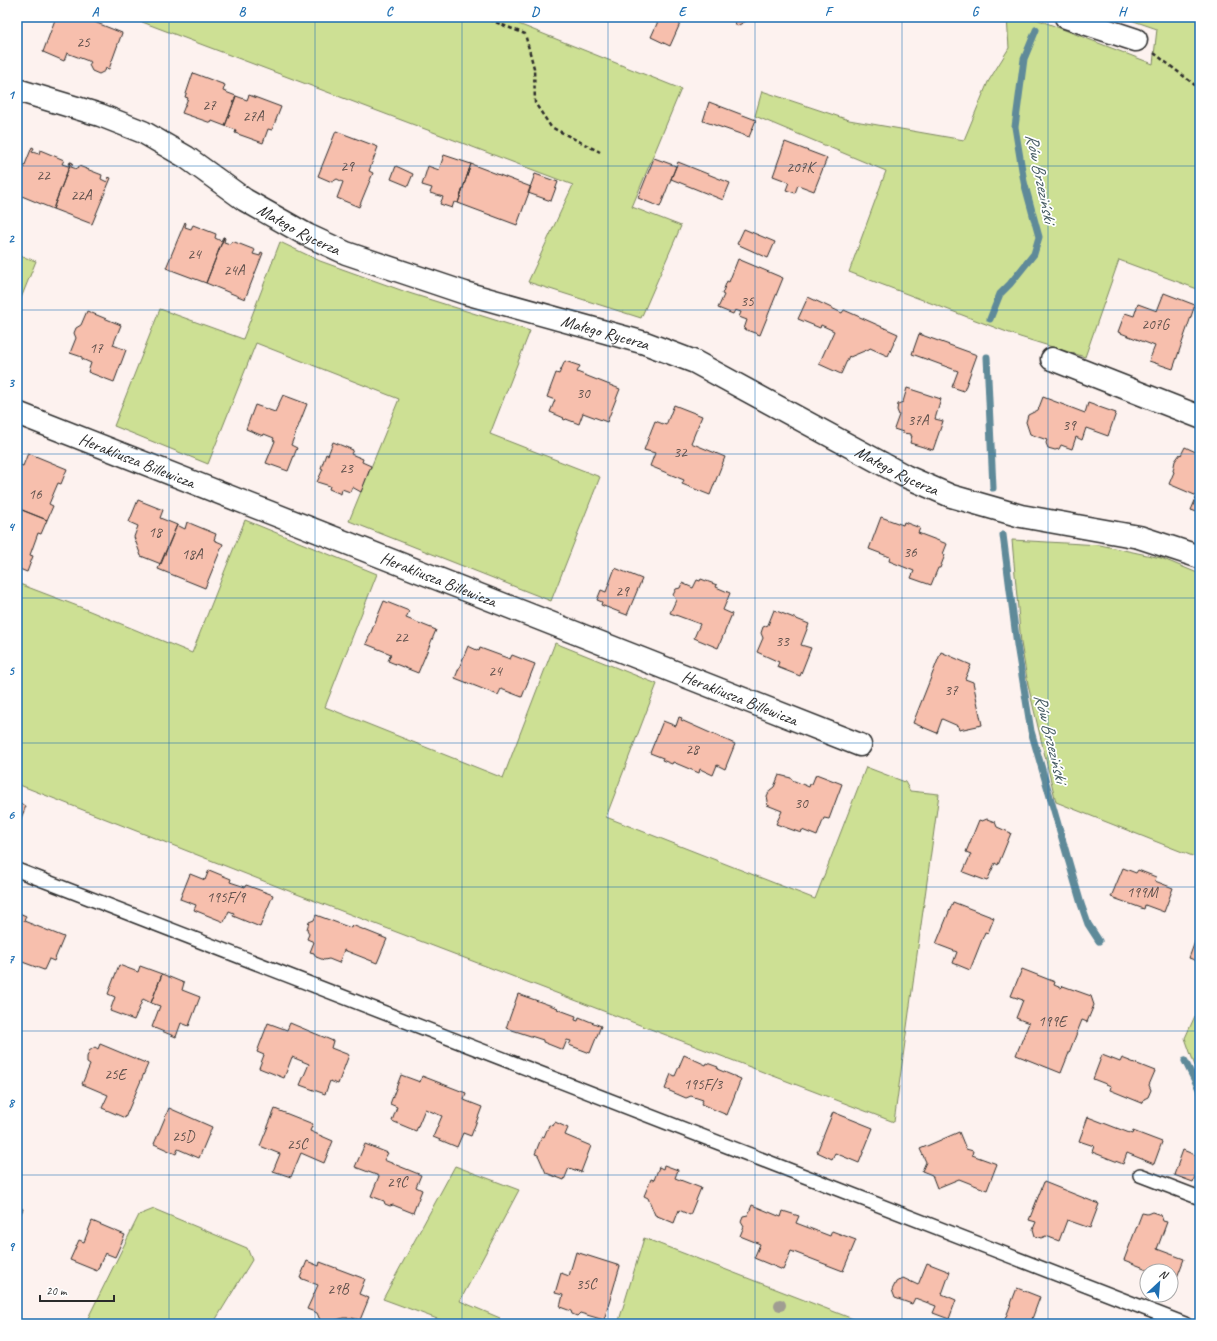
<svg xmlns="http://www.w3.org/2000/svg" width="1217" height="1341" font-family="Caveat,sans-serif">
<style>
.green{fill:#cde094;stroke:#7c8660}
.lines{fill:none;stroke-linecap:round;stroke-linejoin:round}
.stream{stroke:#5f8a99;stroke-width:7}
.building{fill:#f7bfad;stroke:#2b2b2b}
.service-casing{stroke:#2b2b2b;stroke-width:16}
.minor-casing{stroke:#2b2b2b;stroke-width:25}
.path{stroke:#2b2b2b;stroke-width:2.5;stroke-dasharray:4 3;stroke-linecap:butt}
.service{stroke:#fff;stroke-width:13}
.minor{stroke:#fff;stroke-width:22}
.tree{fill:#a09d92}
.grid{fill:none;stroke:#1f6fb2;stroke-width:1;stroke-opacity:0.55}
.labels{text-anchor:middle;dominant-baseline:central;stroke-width:3.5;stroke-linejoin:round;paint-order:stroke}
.number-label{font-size:15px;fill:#5e504c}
.street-label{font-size:17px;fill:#2b2b2b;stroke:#fff}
.water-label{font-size:18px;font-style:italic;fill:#455b62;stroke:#fff}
.neatline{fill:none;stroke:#1f6fb2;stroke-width:1.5}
.grid-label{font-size:13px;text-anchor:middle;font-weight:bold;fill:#1f6fb2}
</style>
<rect width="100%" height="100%" fill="#fdf2ef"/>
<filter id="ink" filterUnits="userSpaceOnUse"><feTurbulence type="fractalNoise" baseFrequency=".025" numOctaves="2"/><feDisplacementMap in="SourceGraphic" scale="8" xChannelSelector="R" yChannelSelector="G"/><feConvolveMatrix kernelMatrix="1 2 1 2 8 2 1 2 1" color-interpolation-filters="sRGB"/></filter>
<g filter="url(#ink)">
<path class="green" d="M 129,17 L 501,17 L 681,89 L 632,207 L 681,226 L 641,318 L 528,282 L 573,185 Z
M 1007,17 L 1031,17 L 1153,64 L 1157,29 L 1122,17 L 1200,17 L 1200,290 L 1119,260 L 1085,357 L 1020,337 L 849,272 L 886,171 L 755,116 L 762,91 L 849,120 L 964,140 L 988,82 L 1009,48 Z
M 280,242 L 320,261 L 409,293 L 530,331 L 490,434 L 600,477 L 551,601 L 349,521 L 399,399 L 256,343 L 208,464 L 114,426 L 160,309 L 243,339 Z
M 17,255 L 36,261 L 17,308 Z
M 245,520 L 377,574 L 325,707 L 503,778 L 555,643 L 657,684 L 606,817 L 815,899 L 866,767 L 905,782 L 910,791 L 939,794 L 894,1122 L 289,891 L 17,784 L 17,583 L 80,607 L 192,653 Z
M 1012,540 L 1100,545 L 1161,558 L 1200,574 L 1200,859 L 1056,802 L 1028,685 L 1021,643 Z
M 1195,1016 L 1200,1018 L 1200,1080 L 1185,1038 Z
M 455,1166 L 519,1190 L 460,1301 L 500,1318 L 496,1324 L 451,1324 L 383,1299 Z
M 154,1209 L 247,1248 L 252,1260 L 213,1324 L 85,1324 L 139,1215 Z
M 644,1238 L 866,1324 L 618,1324 Z"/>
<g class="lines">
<path class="stream" d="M 990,319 L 1000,294 L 1010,284 L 1034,254 L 1039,237 L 1024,182 L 1015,127 L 1024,59 L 1036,30
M 987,357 L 993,488
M 1003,535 L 1017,645 L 1031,731 L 1081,904 L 1088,924 L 1099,941
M 1185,1061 L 1200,1091"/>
</g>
<path class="building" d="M 17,17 L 22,17 L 17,29 Z
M 56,17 L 82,17 L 122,33 L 109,69 L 106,68 L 105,71 L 99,74 L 92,71 L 89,65 L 91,62 L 67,53 L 64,61 L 43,52 Z
M 660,17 L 683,17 L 670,46 L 651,37 Z
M 730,17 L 753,17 L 749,21 L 748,20 L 737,26 L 732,18 Z
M 193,73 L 225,85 L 223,91 L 236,96 L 225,126 L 212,121 L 211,123 L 182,113 L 188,98 L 185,97 Z
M 249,95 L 281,107 L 272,130 L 268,129 L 263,143 L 235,133 L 236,130 L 225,126 L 236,96 L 247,100 Z
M 709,102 L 756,120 L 749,137 L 703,121 Z
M 336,131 L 378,147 L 369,171 L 373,173 L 359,207 L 337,198 L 343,182 L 337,179 L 332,182 L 318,176 Z
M 785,142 L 827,158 L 814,191 L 798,185 L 795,193 L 786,190 L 789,182 L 773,176 Z
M 32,147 L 34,148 L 32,152 L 39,154 L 40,150 L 64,160 L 62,164 L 68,166 L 70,162 L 71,162 L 53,209 L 17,194 L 17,185 Z
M 444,155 L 471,164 L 458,203 L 454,202 L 452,208 L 440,204 L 443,197 L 430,193 L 432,188 L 422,185 L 428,166 L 439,170 Z
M 654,158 L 676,166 L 660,207 L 638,198 Z
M 71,162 L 73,163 L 71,167 L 77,169 L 79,166 L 102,175 L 101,179 L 107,182 L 108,177 L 111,178 L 92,224 L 53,209 Z
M 678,162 L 730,183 L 723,200 L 671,179 Z
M 471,164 L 531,187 L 517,225 L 458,203 Z
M 396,166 L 413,174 L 408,186 L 391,179 Z
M 535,174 L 558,182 L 551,201 L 528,193 Z
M 185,222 L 186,223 L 185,227 L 191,229 L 193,225 L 216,234 L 215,238 L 221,241 L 223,237 L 224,237 L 206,283 L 166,268 Z
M 744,229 L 775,242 L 768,258 L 737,244 Z
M 224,237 L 225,238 L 224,242 L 230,244 L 232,241 L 255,250 L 253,254 L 260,256 L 261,252 L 263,253 L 245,299 L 206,283 Z
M 738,259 L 783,278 L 760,335 L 744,329 L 747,320 L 739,317 L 741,312 L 735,310 L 733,314 L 718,308 L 724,295 L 722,294 L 727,281 L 729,282 Z
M 1164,293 L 1195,305 L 1173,369 L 1149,361 L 1155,346 L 1118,332 L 1125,313 L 1134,316 L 1138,304 L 1157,311 Z
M 808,297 L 842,313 L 844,310 L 898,334 L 888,356 L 870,348 L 869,349 L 850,357 L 849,356 L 841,374 L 819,364 L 834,331 L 821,325 L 820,328 L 798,319 Z
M 87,311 L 121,325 L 113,345 L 126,350 L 114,382 L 88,372 L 91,363 L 82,359 L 82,357 L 70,353 L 76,338 L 74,333 L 76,328 L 81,325 Z
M 919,334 L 977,355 L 964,391 L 952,387 L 958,371 L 912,354 Z
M 565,361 L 580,366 L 577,372 L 620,389 L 607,422 L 583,413 L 579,424 L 566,419 L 565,420 L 563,419 L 564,418 L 550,412 L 555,400 L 547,397 L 556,373 L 559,374 Z
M 907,388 L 941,399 L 935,419 L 943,421 L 933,450 L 910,443 L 912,436 L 911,436 L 911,434 L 902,433 L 903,432 L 894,429 L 899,415 L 897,410 L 898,404 L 903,402 Z
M 283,395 L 307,404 L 291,445 L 297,448 L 288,471 L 266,463 L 275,441 L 273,440 L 274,438 L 264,434 L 263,436 L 246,429 L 255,405 L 275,412 Z
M 1043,397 L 1085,413 L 1088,403 L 1116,413 L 1108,436 L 1086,428 L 1082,440 L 1076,437 L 1072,449 L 1061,445 L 1059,449 L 1055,450 L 1048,448 L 1046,443 L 1047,440 L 1030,434 L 1026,422 L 1028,415 L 1038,410 Z
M 674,405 L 702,416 L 691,443 L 725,457 L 710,495 L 682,484 L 684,480 L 650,466 L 655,453 L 644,450 L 651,431 L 655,421 L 666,425 Z
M 333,442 L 353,450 L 351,454 L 363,459 L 362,462 L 371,466 L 361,492 L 352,487 L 350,492 L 342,489 L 341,494 L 329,489 L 330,486 L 317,482 L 323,469 L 321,468 L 326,454 L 328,455 Z
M 1185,447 L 1200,454 L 1200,513 L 1191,510 L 1197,496 L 1169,484 L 1174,472 L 1173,471 L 1175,461 L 1180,454 L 1181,455 Z
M 28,453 L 67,469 L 61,484 L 58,483 L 49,504 L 53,506 L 47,520 L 17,508 L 17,464 L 23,466 Z
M 138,500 L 163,510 L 160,518 L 177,525 L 161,564 L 141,556 L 134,537 L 138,526 L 129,522 Z
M 17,508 L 47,520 L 41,534 L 38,533 L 30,555 L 33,556 L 27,572 L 17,568 Z
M 881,517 L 903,525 L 904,522 L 920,528 L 918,533 L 947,544 L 943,554 L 945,555 L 940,568 L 938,568 L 931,585 L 911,578 L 914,571 L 889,561 L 890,557 L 869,549 Z
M 187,522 L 216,534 L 214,540 L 223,544 L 205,588 L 158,569 L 177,525 L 185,529 Z
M 615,568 L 642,579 L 627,615 L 601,605 L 602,602 L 597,600 L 601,590 L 606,592 Z
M 701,579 L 717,585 L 716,587 L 730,593 L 723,610 L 732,614 L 718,648 L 694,638 L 700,624 L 670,613 L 676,600 L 673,595 L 676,589 L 680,588 L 682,583 L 693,588 L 697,580 L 700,581 Z
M 384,601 L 409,611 L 406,618 L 436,630 L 418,673 L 388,661 L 391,654 L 366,644 Z
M 774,610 L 809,624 L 801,645 L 811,648 L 800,676 L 777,667 L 779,662 L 757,652 L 763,638 L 761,633 L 763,627 L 768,625 Z
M 468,646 L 479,651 L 480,648 L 510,659 L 512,655 L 535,664 L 522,697 L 501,689 L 498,695 L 455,678 Z
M 941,652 L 971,665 L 965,679 L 973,682 L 982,725 L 959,730 L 958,726 L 942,719 L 937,733 L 913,723 Z
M 679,717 L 682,718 L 681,720 L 735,744 L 725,769 L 717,765 L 713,775 L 700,769 L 699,773 L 673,762 L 672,764 L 662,760 L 663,758 L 650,753 L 663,721 L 676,726 Z
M 816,774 L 842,784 L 829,819 L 824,818 L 817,836 L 802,830 L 801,833 L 776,824 L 782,811 L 767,805 L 768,801 L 767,796 L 770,790 L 774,787 L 779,775 L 791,778 L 792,780 L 809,787 L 810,784 L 812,784 Z
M 17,803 L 26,806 L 17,828 Z
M 987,819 L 995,822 L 997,827 L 1011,833 L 998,865 L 995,863 L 987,881 L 963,872 L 971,854 L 966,852 L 979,820 L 982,821 Z
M 1123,868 L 1136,873 L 1138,870 L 1156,877 L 1155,881 L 1173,888 L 1164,912 L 1145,905 L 1144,909 L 1111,897 Z
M 209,870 L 231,879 L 230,882 L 245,887 L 246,885 L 273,895 L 260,927 L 233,916 L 234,913 L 229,911 L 224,922 L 194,910 L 196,905 L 180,899 L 190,874 L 205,880 Z
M 953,902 L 994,918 L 988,933 L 985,932 L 970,970 L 953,963 L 957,952 L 936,944 Z
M 17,912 L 26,916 L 24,921 L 64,937 L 54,961 L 49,959 L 44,970 L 17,960 Z
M 316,915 L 351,928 L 352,925 L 387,939 L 377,963 L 344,950 L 339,963 L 329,959 L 324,960 L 316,957 L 314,953 L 310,952 L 314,942 L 307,939 L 309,934 L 307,929 L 309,922 L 314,920 Z
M 1200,928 L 1200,962 L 1189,958 Z
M 119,965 L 138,972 L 140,966 L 162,974 L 151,1003 L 143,999 L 134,1020 L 110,1011 L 115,997 L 108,994 Z
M 1022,969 L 1055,982 L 1054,985 L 1061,988 L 1063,986 L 1091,996 L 1094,1005 L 1087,1022 L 1082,1020 L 1061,1073 L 1016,1055 L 1029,1023 L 1016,1018 L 1023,1000 L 1011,996 Z
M 162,974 L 184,983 L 182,990 L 200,997 L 189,1026 L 181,1023 L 176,1037 L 152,1027 L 160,1006 L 151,1003 Z
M 518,994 L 558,1008 L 557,1009 L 576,1016 L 575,1020 L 578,1021 L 579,1017 L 601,1026 L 590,1053 L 569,1045 L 571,1041 L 567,1040 L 563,1050 L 543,1042 L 543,1040 L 506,1028 Z
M 268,1023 L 287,1030 L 290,1023 L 333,1041 L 331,1048 L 349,1055 L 338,1084 L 330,1081 L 325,1094 L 300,1085 L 309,1064 L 292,1057 L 284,1078 L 259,1068 L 264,1055 L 257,1052 Z
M 100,1044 L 148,1064 L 125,1118 L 102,1108 L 108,1095 L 82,1084 L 90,1065 L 87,1063 L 87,1057 L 89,1051 L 95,1047 L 98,1049 Z
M 684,1055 L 706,1065 L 707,1063 L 718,1067 L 717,1069 L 741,1079 L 727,1115 L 701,1104 L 703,1100 L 691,1096 L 686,1098 L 665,1089 L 671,1074 L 675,1076 Z
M 1102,1055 L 1120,1062 L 1122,1058 L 1155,1071 L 1149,1085 L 1151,1090 L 1148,1097 L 1144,1099 L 1142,1103 L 1110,1090 L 1111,1086 L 1093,1079 Z
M 401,1075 L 420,1082 L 422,1076 L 466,1093 L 464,1100 L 482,1107 L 471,1136 L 463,1133 L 457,1147 L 433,1137 L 442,1116 L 425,1109 L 416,1131 L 392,1121 L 397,1107 L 390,1104 Z
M 169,1108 L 212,1127 L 199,1158 L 178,1149 L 176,1154 L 154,1144 Z
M 275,1109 L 313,1124 L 310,1131 L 333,1141 L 324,1163 L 301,1153 L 291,1177 L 273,1171 L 280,1154 L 260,1146 Z
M 833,1112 L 873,1128 L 859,1163 L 835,1153 L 832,1159 L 817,1152 Z
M 1088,1117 L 1132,1134 L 1133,1131 L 1162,1142 L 1154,1164 L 1127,1153 L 1123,1164 L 1092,1152 L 1094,1146 L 1079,1141 Z
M 555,1122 L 568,1128 L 565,1135 L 591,1146 L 581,1172 L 569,1168 L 564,1180 L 546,1173 L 538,1155 L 535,1154 L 542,1136 L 544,1137 L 549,1125 L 553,1126 Z
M 959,1132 L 966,1149 L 973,1151 L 972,1155 L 997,1164 L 987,1190 L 959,1179 L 937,1188 L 932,1175 L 922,1171 L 926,1162 L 920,1149 Z
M 365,1144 L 388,1153 L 384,1160 L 421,1175 L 416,1187 L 422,1190 L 413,1213 L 393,1205 L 390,1206 L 385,1204 L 384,1201 L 371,1196 L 379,1176 L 355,1167 Z
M 1183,1150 L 1200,1157 L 1200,1163 L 1193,1182 L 1174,1175 Z
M 664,1165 L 678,1170 L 675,1178 L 701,1188 L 690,1215 L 679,1210 L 674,1223 L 655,1215 L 648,1198 L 644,1196 L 651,1179 L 654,1180 L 659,1167 L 663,1169 Z
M 1044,1182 L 1099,1204 L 1090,1228 L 1067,1220 L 1059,1241 L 1046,1236 L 1041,1238 L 1035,1236 L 1033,1229 L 1036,1222 L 1029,1220 Z
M 752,1205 L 781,1217 L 783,1211 L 799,1216 L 796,1223 L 830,1236 L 832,1231 L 856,1240 L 843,1271 L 791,1251 L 783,1270 L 754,1258 L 760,1244 L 740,1236 L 744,1226 L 741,1221 L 743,1216 L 748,1215 Z
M 17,1206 L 23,1209 L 17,1222 Z
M 1152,1212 L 1161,1215 L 1163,1221 L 1167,1222 L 1157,1249 L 1184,1259 L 1176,1280 L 1171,1278 L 1171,1271 L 1152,1271 L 1124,1260 L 1142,1213 L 1147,1214 Z
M 92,1221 L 125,1235 L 115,1257 L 105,1253 L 97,1271 L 70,1260 L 79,1240 L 84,1242 Z
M 576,1252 L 620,1266 L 604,1320 L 580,1313 L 577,1316 L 572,1314 L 571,1311 L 560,1307 L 563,1295 L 555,1293 L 561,1273 L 569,1276 Z
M 307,1261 L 319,1266 L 320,1262 L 365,1279 L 359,1294 L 369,1298 L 360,1320 L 352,1318 L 343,1318 L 327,1323 L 320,1320 L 317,1313 L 307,1309 L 318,1285 L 300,1278 Z
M 927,1263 L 950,1272 L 942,1294 L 956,1300 L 949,1319 L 933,1313 L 936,1306 L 915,1298 L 912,1304 L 895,1298 L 892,1290 L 896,1282 L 903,1278 L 918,1285 Z
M 1017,1288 L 1040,1297 L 1032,1319 L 1046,1324 L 1009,1324 L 1004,1322 Z"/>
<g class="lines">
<g class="service-casing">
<path id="service" d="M 17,870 L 1185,1324
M 1140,1175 L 1200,1198"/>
</g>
<g class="minor-casing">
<g id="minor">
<path d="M 1066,17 L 1136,40"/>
<path id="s1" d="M 17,90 L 100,115 L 143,132 L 186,157 L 245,200 L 307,235 L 346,253 L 465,293 L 645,343 L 695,362 L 905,476 L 951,496 L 1021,516 L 1139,537 L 1200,557"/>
<path d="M 1052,359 L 1200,417"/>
<path id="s2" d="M 17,413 L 860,745"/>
</g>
</g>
<path class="path" d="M 483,17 L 525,34 L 534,68 L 535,103 L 551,127 L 600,152
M 1154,53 L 1200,89"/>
<use href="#service" class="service"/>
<use href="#minor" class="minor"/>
</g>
<circle class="tree" cx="780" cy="1305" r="6"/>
</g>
<path class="grid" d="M 169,17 L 169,1324M 315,17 L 315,1324M 462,17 L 462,1324M 608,17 L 608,1324M 755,17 L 755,1324M 902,17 L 902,1324M 1048,17 L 1048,1324M 17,166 L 1200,166M 17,310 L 1200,310M 17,454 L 1200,454M 17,598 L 1200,598M 17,743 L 1200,743M 17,887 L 1200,887M 17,1031 L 1200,1031M 17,1175 L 1200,1175"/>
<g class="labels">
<g class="number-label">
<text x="83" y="42">25</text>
<text x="209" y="105">27</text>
<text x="253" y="116">27A</text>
<text x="347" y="166">29</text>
<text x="800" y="167">207K</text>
<text x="43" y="175">22</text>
<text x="81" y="195">22A</text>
<text x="194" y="254">24</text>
<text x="234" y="270">24A</text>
<text x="747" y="301">35</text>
<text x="1155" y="324">207G</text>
<text x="96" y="348">17</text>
<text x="583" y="393">30</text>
<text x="918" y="420">37A</text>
<text x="1069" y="425">39</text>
<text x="680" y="452">32</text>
<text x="346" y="468">23</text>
<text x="35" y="494">16</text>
<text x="155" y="532">18</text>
<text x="910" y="552">36</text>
<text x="192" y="554">18A</text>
<text x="622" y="591">29</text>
<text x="401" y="637">22</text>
<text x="782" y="641">33</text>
<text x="495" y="671">24</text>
<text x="951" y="690">37</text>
<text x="692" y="749">28</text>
<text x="801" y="803">30</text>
<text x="1142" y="892">199M</text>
<text x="226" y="897">195F/9</text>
<text x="1052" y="1021">199E</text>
<text x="115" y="1074">25E</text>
<text x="703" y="1084">195F/3</text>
<text x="183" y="1136">25D</text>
<text x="297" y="1144">25C</text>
<text x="397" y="1182">29C</text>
<text x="586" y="1284">35C</text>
<text x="338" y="1289">29B</text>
</g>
<g class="street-label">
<text stroke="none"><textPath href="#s1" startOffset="317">Małego Rycerza</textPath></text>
<text stroke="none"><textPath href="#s1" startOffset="641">Małego Rycerza</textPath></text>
<text stroke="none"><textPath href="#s2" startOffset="129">Herakliusza Billewicza</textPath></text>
<text stroke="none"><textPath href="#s1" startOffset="965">Małego Rycerza</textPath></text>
<text stroke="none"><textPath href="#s2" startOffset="453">Herakliusza Billewicza</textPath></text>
<text stroke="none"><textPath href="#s2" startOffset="777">Herakliusza Billewicza</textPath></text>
</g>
<g class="water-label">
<text transform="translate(1041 178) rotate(78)">Rów Brzeziński</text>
<text transform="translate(1051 738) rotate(76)">Rów Brzeziński</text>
</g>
</g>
<rect width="1217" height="1341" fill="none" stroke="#fff" stroke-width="44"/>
<g transform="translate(1159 1283) rotate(26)"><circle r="19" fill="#ffffff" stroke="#aaaaaa"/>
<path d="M0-3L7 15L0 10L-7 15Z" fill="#1f6fb2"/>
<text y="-6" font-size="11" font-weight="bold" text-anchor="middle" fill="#2b2b2b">N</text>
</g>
<path d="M40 1295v6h74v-6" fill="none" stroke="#2b2b2b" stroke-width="2"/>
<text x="46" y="1295" font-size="12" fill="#2b2b2b" stroke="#ffffff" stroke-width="3" paint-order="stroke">20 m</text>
<rect x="22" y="22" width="1173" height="1297" class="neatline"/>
<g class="grid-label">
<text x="95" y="16">A</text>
<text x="242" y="16">B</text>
<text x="389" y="16">C</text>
<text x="535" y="16">D</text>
<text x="682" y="16">E</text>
<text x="828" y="16">F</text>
<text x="975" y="16">G</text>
<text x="1122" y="16">H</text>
<text x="11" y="99">1</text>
<text x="11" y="243">2</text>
<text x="11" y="387">3</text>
<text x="11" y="531">4</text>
<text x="11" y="675">5</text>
<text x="11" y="819">6</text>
<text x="11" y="963">7</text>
<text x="11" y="1107">8</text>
<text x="11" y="1251">9</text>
</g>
</svg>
